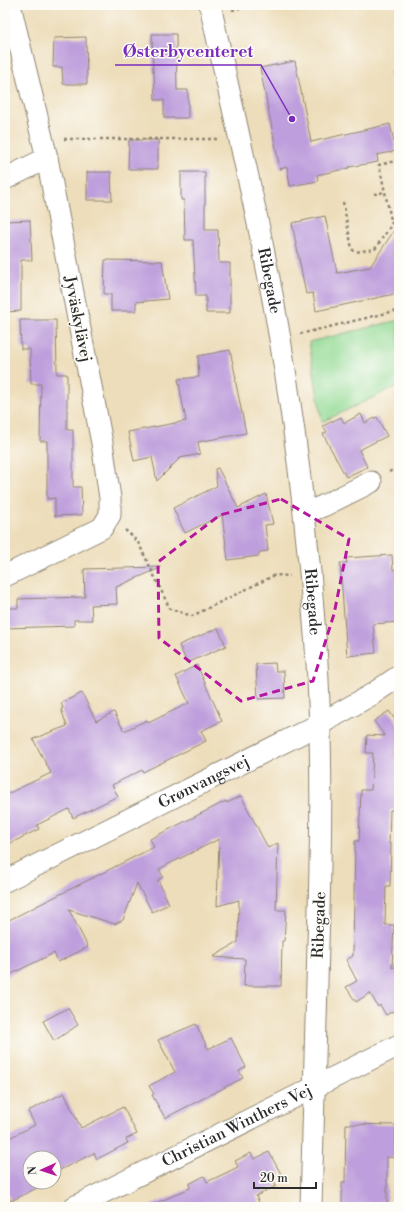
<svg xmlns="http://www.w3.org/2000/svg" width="404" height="1212" font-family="'Libre Bodoni',serif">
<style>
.green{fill:#93da94;stroke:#5f8260}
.building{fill:#be9edc}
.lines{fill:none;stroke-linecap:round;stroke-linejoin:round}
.minor-casing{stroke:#8c8472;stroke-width:23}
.path{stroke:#8c8472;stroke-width:2.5;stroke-dasharray:3 3;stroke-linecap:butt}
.minor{stroke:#fff;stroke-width:21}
.marked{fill:none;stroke:#b5179e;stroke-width:3;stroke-dasharray:8 5;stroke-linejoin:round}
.labels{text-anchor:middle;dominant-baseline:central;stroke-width:3;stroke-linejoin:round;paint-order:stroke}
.street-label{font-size:16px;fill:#2b2b2b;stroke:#fdfcf7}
.leader{fill:none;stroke:#7b2cbf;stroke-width:1.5}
.callout-dot{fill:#7b2cbf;stroke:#fdfcf7;stroke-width:1.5}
.callout-label{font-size:17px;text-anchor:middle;font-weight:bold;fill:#7b2cbf;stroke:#fdfcf7;stroke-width:3;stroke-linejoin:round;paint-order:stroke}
</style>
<rect width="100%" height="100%" fill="#fdfcf7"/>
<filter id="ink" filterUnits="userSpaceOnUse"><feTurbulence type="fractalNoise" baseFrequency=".025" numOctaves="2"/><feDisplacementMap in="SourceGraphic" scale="8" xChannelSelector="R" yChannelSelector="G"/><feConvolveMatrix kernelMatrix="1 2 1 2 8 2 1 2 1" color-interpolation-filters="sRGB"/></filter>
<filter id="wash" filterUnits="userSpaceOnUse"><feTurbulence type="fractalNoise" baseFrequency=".012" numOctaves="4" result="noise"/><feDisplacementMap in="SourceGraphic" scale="16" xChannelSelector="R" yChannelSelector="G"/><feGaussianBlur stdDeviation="0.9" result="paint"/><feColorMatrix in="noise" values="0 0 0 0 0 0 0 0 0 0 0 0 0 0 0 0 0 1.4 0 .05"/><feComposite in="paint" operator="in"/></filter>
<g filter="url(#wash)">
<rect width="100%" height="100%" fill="#edddba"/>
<path class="green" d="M 399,320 L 399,385 L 322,422 L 309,342 Z"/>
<g id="blocks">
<path class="building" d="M 152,34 L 176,34 L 177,90 L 188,90 L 188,118 L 164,118 L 164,100 L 155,100 L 154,72 L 153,72 Z
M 86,37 L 87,84 L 63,84 L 62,67 L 53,67 L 54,38 Z
M 295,61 L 311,142 L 390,124 L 396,151 L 377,155 L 378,162 L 349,167 L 349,168 L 317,175 L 318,181 L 290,186 L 287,167 L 280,169 L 260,68 Z
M 129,140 L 158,140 L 158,169 L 128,169 Z
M 87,172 L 111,172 L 112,200 L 87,200 Z
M 181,172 L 205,172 L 205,230 L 218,230 L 219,263 L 230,263 L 230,313 L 206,313 L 206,296 L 196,296 L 193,240 L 185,240 L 184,200 L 181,200 Z
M 325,216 L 337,273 L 370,267 L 399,223 L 399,293 L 316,311 L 313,293 L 306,294 L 292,223 Z
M 30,220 L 32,260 L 21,260 L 21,311 L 5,312 L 5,221 Z
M 105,260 L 162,261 L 168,299 L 136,302 L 136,311 L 111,311 L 111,294 L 104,294 Z
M 20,320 L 56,320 L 57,374 L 67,374 L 67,430 L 73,430 L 73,487 L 81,487 L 82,515 L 55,516 L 55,498 L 47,499 L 47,441 L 40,441 L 41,384 L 31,384 L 30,349 L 21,349 Z
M 230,350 L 236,379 L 235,379 L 246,433 L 198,442 L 200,454 L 180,458 L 157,481 L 152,457 L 134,461 L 128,432 L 186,421 L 178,379 L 199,377 L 198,356 Z
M 361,414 L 365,423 L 377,417 L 387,436 L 359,450 L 367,467 L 346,477 L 323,434 L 327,432 L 323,426 L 341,417 L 344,423 Z
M 218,468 L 238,508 L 266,494 L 273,524 L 265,525 L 268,551 L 259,552 L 259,556 L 228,560 L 222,515 L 185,533 L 173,508 L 217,486 L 215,469 Z
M 392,555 L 393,570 L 399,569 L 399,622 L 373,624 L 376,653 L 347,656 L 340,563 L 347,563 L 346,558 Z
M 160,567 L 160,568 L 116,587 L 117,604 L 91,605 L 92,620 L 74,620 L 74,626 L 5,628 L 5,608 L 18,608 L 18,599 L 85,597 L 84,569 Z
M 218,628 L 226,646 L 187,663 L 179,645 Z
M 275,663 L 276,671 L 284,671 L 285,698 L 258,699 L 256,664 Z
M 197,665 L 222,721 L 201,731 L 206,741 L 143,772 L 142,770 L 112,785 L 118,796 L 73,818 L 69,809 L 37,825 L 39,829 L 5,846 L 5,795 L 51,773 L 33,739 L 67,726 L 61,709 L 63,708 L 61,703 L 82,693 L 96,721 L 114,712 L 124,731 L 147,720 L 148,723 L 189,703 L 176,676 Z
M 389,711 L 399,725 L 399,778 L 397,777 L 396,810 L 390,810 L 389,844 L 391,844 L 390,886 L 386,886 L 385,925 L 394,925 L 392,968 L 399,965 L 399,1008 L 386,1015 L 380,1005 L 378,1007 L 370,993 L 356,1002 L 346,987 L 357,981 L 346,960 L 353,956 L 355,841 L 359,841 L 361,790 L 371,790 L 373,753 L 366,753 L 367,735 L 385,736 L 374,721 Z
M 241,796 L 268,848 L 278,843 L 276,910 L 286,910 L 284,941 L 282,941 L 281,986 L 244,986 L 245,959 L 213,957 L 238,942 L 239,900 L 217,906 L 219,839 L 159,869 L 163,877 L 158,880 L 169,904 L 152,912 L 137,883 L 123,920 L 115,924 L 69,910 L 88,947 L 58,962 L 54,953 L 5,977 L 5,922 L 154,847 L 150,839 L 226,801 L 227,803 Z
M 68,1008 L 78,1025 L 54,1041 L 43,1021 Z
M 196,1024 L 208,1049 L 231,1038 L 246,1067 L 239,1071 L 243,1078 L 165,1118 L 152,1095 L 154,1094 L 149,1086 L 175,1072 L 158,1040 Z
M 64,1093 L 81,1128 L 123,1107 L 137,1134 L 126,1139 L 128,1143 L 97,1159 L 94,1153 L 54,1173 L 54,1158 L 30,1158 L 30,1182 L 37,1182 L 39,1187 L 11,1201 L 5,1189 L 5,1140 L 35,1125 L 28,1111 Z
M 346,1124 L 396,1125 L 395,1158 L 387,1157 L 387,1207 L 344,1207 L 344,1206 L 342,1206 L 342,1182 L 345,1182 Z
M 269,1152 L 281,1174 L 272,1178 L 276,1186 L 256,1196 L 261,1207 L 148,1207 L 190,1188 L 189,1184 L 204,1176 L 207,1182 L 238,1167 L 235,1161 L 251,1153 L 254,1159 Z"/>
</g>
</g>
<g filter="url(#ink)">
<use href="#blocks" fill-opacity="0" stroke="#8c8472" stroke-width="1"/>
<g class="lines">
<g class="minor-casing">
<g id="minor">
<path id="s1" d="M 210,5 C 234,116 261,227 280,339 C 297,441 309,544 316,647 C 323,746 321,846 318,945 C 316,1032 313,1120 311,1207"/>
<path d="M 5,179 L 47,158"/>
<path d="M 305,513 L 323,506 L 371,482"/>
<path d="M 5,576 L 102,528 L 110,515 L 110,498 L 102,443 L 47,158 L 10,5"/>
<path id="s2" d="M 5,881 L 320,724 L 371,695 L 399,676"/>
<path id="s3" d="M 74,1207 L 399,1045"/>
</g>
</g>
<path class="path" d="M 232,10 L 251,5
M 399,67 L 396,72 L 399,88
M 64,139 L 217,139
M 374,194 L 385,192
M 343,202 L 352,249 L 355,252 L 375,249 L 392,224 L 379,165 L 395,161 L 399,157
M 300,334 L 399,310
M 389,472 L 399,467
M 125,530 L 131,535 L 139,544 L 170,609 L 192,616 L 275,575 L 290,576"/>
<use href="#minor" class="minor"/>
</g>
</g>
<path class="marked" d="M 281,499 L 349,539 L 334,614 L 313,681 L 241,701 L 159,638 L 158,562 L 220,515 Z"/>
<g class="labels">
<g class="street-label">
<text stroke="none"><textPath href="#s1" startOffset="282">Ribegade</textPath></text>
<text transform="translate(78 319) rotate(79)">Jyväskylävej</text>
<text stroke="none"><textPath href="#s1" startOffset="606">Ribegade</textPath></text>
<text stroke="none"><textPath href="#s2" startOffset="222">Grønvangsvej</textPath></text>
<text transform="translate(319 925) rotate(-88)">Ribegade</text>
<text stroke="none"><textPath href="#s3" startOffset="182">Christian Winthers Vej</textPath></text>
</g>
</g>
<path class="leader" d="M292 119L261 65H115"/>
<circle class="callout-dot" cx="292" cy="119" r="4"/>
<g class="callout-label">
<text x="188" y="57">Østerbycenteret</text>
</g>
<rect width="404" height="1212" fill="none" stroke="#fdfcf7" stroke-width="20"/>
<g transform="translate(42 1170) rotate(267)"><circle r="19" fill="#fdfcf7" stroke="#a9a8a5"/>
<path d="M0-3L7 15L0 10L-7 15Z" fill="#b5179e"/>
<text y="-6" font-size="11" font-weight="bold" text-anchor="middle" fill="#2b2b2b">N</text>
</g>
<path d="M254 1182v6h62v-6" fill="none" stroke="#2b2b2b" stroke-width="2"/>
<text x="260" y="1182" font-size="12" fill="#2b2b2b" stroke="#fdfcf7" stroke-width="3" paint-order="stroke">20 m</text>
</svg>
